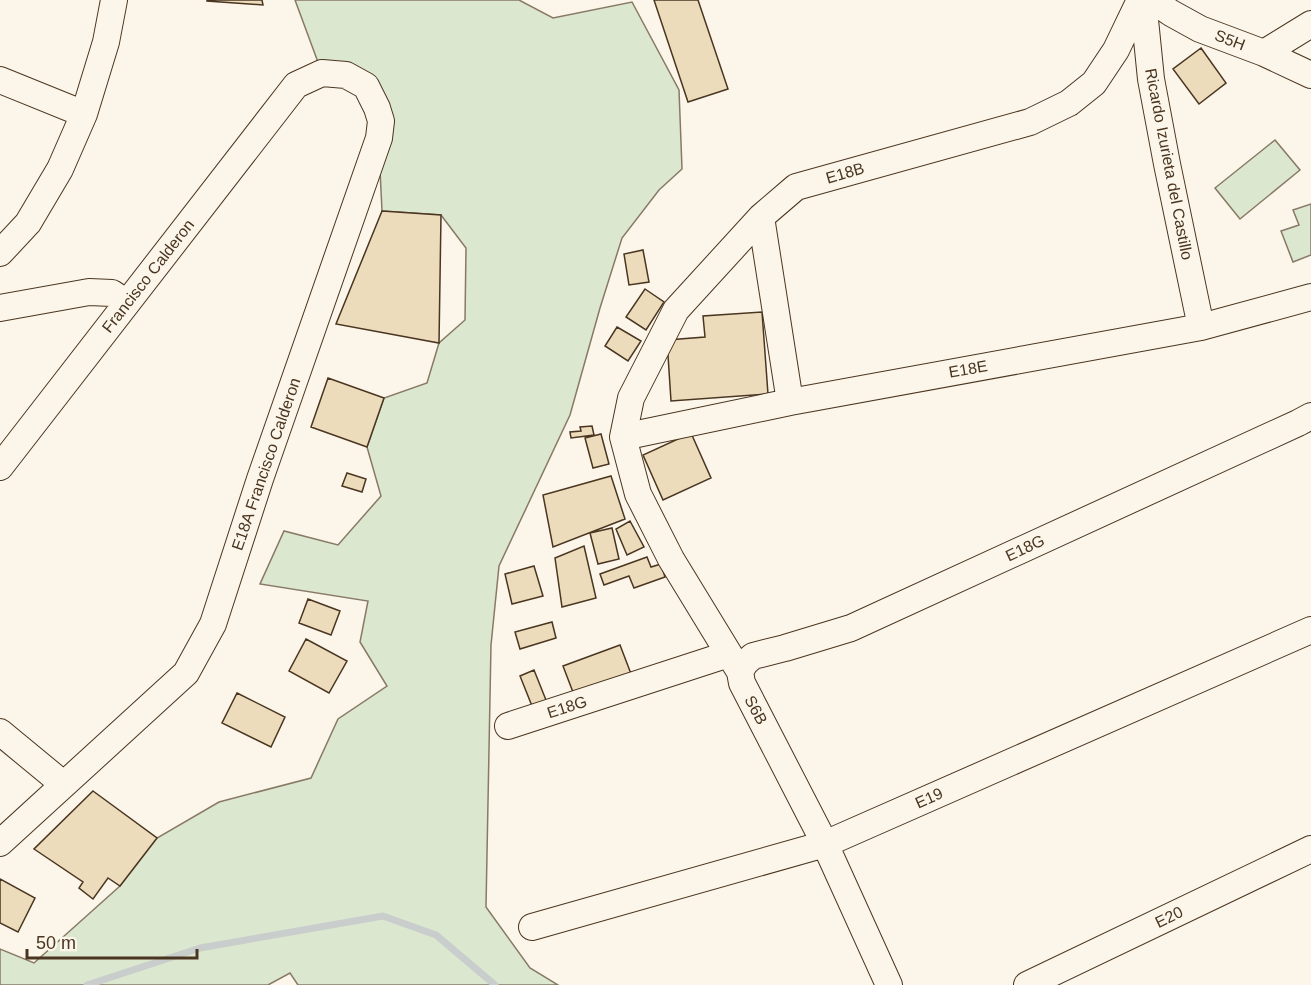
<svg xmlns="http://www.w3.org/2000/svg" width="1311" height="985" font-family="Helvetica,sans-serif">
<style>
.green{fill:#dce7d0;stroke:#887966;stroke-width:1.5}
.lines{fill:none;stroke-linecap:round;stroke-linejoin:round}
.stream{stroke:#c9cecd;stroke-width:7}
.building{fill:#ecdcbc;stroke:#4a3520;stroke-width:1.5}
.minor-casing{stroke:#4a3520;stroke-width:28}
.minor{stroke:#fbf6e9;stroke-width:26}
.labels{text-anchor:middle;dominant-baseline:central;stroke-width:4.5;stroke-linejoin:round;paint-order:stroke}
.street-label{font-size:16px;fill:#4a3520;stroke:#fbf6e9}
</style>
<rect width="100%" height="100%" fill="#fbf6e9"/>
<path class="green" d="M 295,0 L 519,0 L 553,18 L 632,2 L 679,90 L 682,169 L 659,190 L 622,238 L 600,308 L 570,415 L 499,566 L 491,645 L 486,907 L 530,968 L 558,985 L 298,985 L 290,973 L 268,985 L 0,985 L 0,949 L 34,963 L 120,886 L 157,838 L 219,802 L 311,778 L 338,719 L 387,686 L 360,642 L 368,601 L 260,584 L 284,531 L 338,545 L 381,496 L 367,447 L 384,398 L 427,383 L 439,343 L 465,320 L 466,248 L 441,215 L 382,211 L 377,108 L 322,73 Z
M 1275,140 L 1300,170 L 1240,219 L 1215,188 Z
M 1311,204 L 1311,255 L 1293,262 L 1281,231 L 1299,225 L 1293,210 Z"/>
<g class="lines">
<path class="stream" d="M 87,985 L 200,948 L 383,916 L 436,935 L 495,985"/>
</g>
<path class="building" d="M 207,0 L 262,0 L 263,5 L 207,1 Z
M 654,0 L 698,0 L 728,89 L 688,102 Z
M 1201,48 L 1226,83 L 1199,104 L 1173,69 Z
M 382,211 L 441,215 L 439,343 L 336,324 Z
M 643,250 L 649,282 L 629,285 L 624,254 Z
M 645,289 L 664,302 L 646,330 L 626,317 Z
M 762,312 L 768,394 L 671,401 L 667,340 L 705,337 L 703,316 Z
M 617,327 L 641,341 L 628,361 L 605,346 Z
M 328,378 L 384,398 L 367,447 L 311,427 Z
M 592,426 L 594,435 L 571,438 L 570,432 L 581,431 L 580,427 Z
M 691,433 L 711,478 L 663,500 L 643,455 Z
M 601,434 L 609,464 L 593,468 L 585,438 Z
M 347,473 L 366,479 L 362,492 L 342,486 Z
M 611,476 L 625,519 L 553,547 L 543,495 Z
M 630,521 L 644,547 L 627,555 L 616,529 Z
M 612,528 L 619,559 L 598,564 L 590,533 Z
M 584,546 L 596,598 L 562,607 L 555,558 Z
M 647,557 L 651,567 L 661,564 L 665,577 L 634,588 L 629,576 L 604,585 L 600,574 Z
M 534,566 L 543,596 L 512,604 L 505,574 Z
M 308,599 L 340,611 L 331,635 L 299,623 Z
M 552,622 L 556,638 L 520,649 L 515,632 Z
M 306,639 L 347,661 L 329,693 L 289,671 Z
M 620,645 L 633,679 L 576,700 L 563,666 Z
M 534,670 L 550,710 L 536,716 L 520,676 Z
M 237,693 L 285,717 L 271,747 L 222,723 Z
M 93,791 L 157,838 L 120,886 L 108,878 L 93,899 L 79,888 L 83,882 L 34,849 Z
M 0,879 L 35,898 L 18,932 L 0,923 Z"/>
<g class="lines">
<g class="minor-casing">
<path id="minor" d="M 1143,0 L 1151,79 L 1167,164 L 1201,327
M 1152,0 L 1171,13 L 1200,29 L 1264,53 L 1311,75
M 1264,53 L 1311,24
M 0,80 L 84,114
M 761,217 L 790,402
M 0,253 L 28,223 L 60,169 L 84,114 L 106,42 L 114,0
M 0,308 L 89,292 L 112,293 L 127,303
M 623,437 L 790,402 L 1201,327 L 1311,297
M 0,467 L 296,85 L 322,73 L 346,75 L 366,86 L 377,108 L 381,121 L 379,138 L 260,479 L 213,624 L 186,673 L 0,843
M 740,672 L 745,663 L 753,656 L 785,648 L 851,628 L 1298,423 L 1311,416
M 508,726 L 729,654
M 0,732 L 63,784
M 532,927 L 825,844 L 1311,630
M 889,985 L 825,844 L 742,683 L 740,672 L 671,559 L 638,494 L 623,437 L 631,398 L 676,310 L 761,217 L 796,187 L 1030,122 L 1069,103 L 1094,83 L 1116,50 L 1140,0
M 1027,985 L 1311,849"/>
</g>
<use href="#minor" class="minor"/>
</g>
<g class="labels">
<g class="street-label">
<text transform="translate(1230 40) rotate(21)">S5H</text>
<text transform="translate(1169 164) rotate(79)">Ricardo Izurieta del Castillo</text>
<text transform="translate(845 173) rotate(-16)">E18B</text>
<text transform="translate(148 276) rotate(-52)">Francisco Calderon</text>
<text transform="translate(968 369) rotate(-10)">E18E</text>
<text transform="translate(266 464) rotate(-71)">E18A Francisco Calderon</text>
<text transform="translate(1025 548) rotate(-25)">E18G</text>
<text transform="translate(567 707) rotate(-18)">E18G</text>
<text transform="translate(756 710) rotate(62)">S6B</text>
<text transform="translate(929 798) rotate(-24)">E19</text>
<text transform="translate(1169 917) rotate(-26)">E20</text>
</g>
</g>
<path d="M27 949v9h170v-9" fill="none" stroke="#4a3520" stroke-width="3"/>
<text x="36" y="949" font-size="18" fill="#4a3520" stroke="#fbf6e9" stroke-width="4.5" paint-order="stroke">50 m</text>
</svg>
